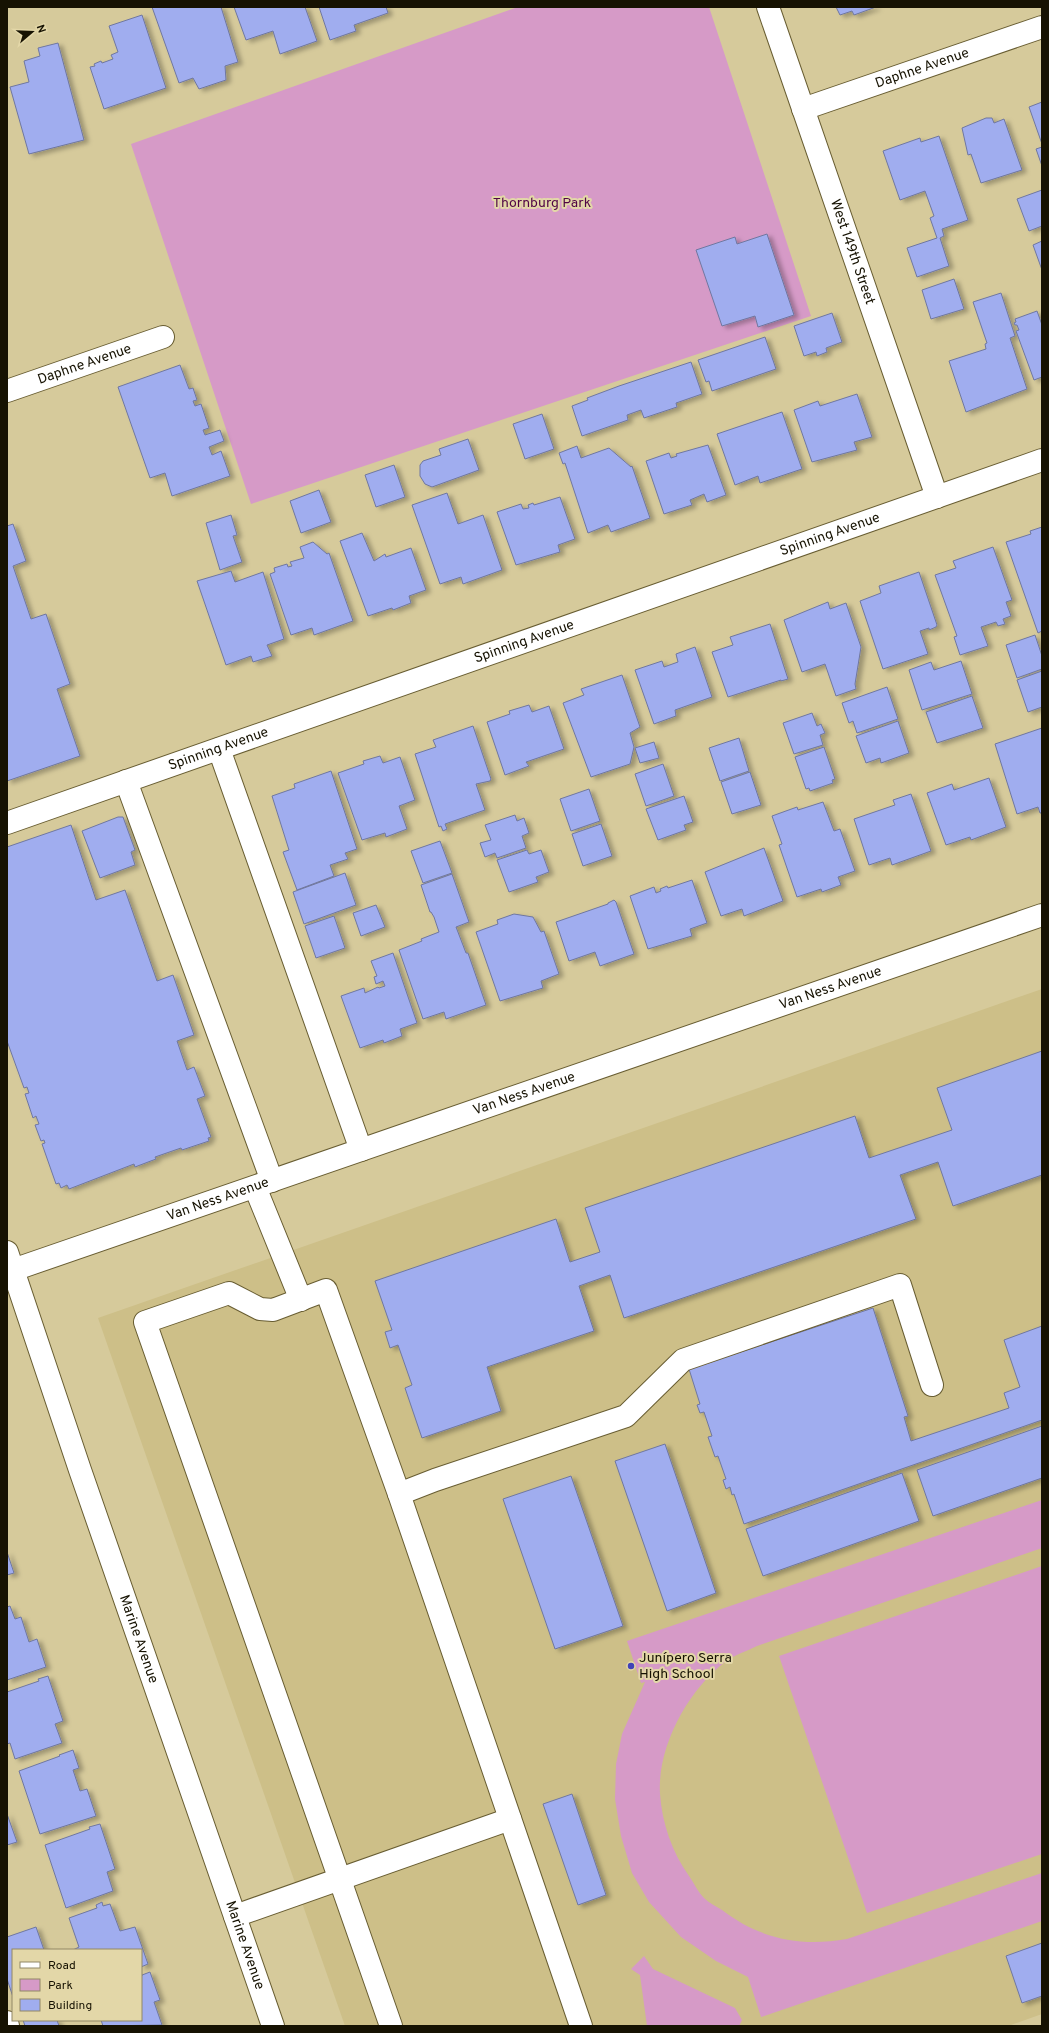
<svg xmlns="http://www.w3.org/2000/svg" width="1049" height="2033" font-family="Overpass,sans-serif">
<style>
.built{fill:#cdbf88}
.green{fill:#d69ac7}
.building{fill:#a0adef;stroke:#6f77a0;filter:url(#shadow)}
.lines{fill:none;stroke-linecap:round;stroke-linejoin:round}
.minor-casing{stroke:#685d32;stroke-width:24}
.major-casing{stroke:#685d32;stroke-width:24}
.minor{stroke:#fff;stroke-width:22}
.major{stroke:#fff;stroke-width:22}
.poi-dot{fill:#4042b7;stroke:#e3d7a8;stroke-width:1.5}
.labels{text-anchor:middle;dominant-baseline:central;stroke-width:4;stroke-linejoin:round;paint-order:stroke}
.street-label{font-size:14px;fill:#161202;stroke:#e3d7a8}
.park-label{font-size:14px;fill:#500445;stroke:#e3d7a8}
.poi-label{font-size:14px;fill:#161202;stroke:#e3d7a8;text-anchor:start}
</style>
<defs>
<filter id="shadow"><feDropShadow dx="4.5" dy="2.5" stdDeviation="2" flood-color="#0004"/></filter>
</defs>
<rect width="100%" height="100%" fill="#d6ca9b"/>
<path class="built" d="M 1042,989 L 1042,2014 L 1008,2026 L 345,2026 L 98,1318 Z"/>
<path class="green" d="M 518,7 L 709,7 L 811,316 L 251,504 L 131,144 Z
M 1042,1500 L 1042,1548 L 757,1646 C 747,1651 734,1655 725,1662 C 688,1690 657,1747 660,1794 C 662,1823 672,1852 689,1876 C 694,1883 698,1892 704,1898 C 709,1903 716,1906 722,1910 C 760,1939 800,1947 847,1939 L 1042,1873 L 1042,1921 L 761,2017 L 748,1977 L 716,1961 L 681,1937 L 649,1902 L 632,1873 L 621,1836 L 615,1799 L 616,1764 L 622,1734 L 645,1682 L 641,1683 L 627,1641 Z
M 1042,1566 L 1042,1854 L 867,1913 L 779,1656 Z
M 644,1956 L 653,1969 L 735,2008 L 742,2020 L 739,2026 L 647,2026 L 640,1975 L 631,1969 Z"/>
<path class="building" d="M 152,7 L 221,7 L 238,62 L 225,66 L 226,80 L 199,89 L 193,78 L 179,83 Z
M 234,7 L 305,7 L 317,41 L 280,54 L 273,31 L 246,40 Z
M 319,7 L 386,7 L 388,13 L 354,25 L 356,31 L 330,40 Z
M 836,7 L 876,7 L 854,15 L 852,11 L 840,15 Z
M 142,15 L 166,88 L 104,109 L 90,67 L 95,66 L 94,64 L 101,61 L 102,63 L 113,59 L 111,55 L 118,52 L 109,26 Z
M 58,43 L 84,140 L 29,154 L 10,87 L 29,82 L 24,61 L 40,56 L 38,48 Z
M 1042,102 L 1042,144 L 1029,107 Z
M 986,118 L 992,118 L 994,123 L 1004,119 L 1022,170 L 981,183 L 971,154 L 968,155 L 962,128 Z
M 939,136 L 968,220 L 942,229 L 944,236 L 940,238 L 949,266 L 917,277 L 907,248 L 937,238 L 930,218 L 934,216 L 925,191 L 900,200 L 883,151 L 920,138 L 921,142 Z
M 1042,147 L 1042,166 L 1036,149 Z
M 1042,190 L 1042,226 L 1029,231 L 1017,199 Z
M 767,234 L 794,315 L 758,327 L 755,316 L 722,326 L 696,250 L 735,237 L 737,244 Z
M 1042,241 L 1042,270 L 1033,245 Z
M 954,279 L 964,309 L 931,319 L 922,290 Z
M 1001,293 L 1015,336 L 1010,338 L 1027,389 L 966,412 L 949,361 L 986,349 L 985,344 L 987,343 L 973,302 Z
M 1037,311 L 1042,325 L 1042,377 L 1034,380 L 1016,331 L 1019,330 L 1017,325 L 1015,325 L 1014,323 L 1016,322 L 1015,319 Z
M 832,313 L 842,342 L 826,348 L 827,352 L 817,356 L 816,352 L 804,356 L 794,326 Z
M 765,337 L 776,369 L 712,391 L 709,381 L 706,382 L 698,360 Z
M 691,362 L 702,394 L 676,403 L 677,407 L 644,418 L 641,410 L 627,415 L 628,420 L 582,436 L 572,406 L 588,400 L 587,398 L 619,386 Z
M 180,365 L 189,389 L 193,388 L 197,400 L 193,401 L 195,406 L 201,404 L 209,428 L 203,430 L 205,435 L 220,430 L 224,441 L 209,447 L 212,455 L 221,451 L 230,476 L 172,496 L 165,473 L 150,478 L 118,387 Z
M 857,394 L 872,437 L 854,442 L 857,450 L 812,462 L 794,410 L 818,401 L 820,406 Z
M 782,412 L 802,469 L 760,483 L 758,476 L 735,485 L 717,434 Z
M 542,414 L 554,449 L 525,459 L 513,424 Z
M 468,439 L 479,470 L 432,487 L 425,484 L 420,476 L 420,465 L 423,461 L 441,455 L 439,449 Z
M 708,445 L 726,495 L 707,502 L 704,494 L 690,500 L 692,505 L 664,514 L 646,461 L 669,453 L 671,458 L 677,456 L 676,454 Z
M 577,446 L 581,458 L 609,448 L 631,467 L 632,466 L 650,518 L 611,532 L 608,525 L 588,533 L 565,463 L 563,464 L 559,453 Z
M 394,465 L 405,497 L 376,507 L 365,475 Z
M 319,490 L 331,522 L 301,533 L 290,501 Z
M 447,493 L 458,524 L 483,515 L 502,570 L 463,584 L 461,577 L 440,584 L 412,505 Z
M 560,497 L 575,539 L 558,545 L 560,552 L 516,565 L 497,512 L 521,504 L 523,509 L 529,508 L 528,505 L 533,503 L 534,505 Z
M 231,515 L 237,535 L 233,536 L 242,562 L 220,570 L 206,523 Z
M 13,524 L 26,561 L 13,566 L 31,619 L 46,614 L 70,684 L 57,689 L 80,756 L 7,781 L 7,526 Z
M 1042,527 L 1042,631 L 1038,633 L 1006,542 L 1031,534 L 1030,531 Z
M 362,533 L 374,561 L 385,554 L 386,557 L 411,548 L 426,590 L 409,596 L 411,603 L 393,610 L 392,608 L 368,616 L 340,541 Z
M 313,542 L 327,554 L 329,553 L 353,621 L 314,635 L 312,628 L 291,635 L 270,574 L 275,572 L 274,568 L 287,564 L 288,567 L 292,566 L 290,562 L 304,558 L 300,547 Z
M 993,547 L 1012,600 L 1006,602 L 1011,616 L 1003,619 L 1005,624 L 998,626 L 996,622 L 981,627 L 988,646 L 960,655 L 954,637 L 957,636 L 935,575 L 956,568 L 953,561 Z
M 231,571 L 235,582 L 263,572 L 284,639 L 267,645 L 272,656 L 253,662 L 251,656 L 226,665 L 197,581 Z
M 919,572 L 937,625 L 936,627 L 929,630 L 929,628 L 920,631 L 928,654 L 883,669 L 860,601 L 881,593 L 879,586 Z
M 828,602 L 830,609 L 846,603 L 861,647 L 855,684 L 856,689 L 836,696 L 825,664 L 802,672 L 784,620 Z
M 770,624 L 788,679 L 781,681 L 781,680 L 728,697 L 712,652 L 733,645 L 730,637 Z
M 1035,635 L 1042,656 L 1042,669 L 1017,678 L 1006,645 Z
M 695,647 L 712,697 L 675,710 L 676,716 L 654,724 L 635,670 L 662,661 L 664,667 L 678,662 L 676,654 Z
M 961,661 L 972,694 L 922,710 L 909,670 L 931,662 L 934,670 Z
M 1042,671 L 1042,707 L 1028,712 L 1017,680 Z
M 622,675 L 640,727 L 630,733 L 634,747 L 630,764 L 591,777 L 563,703 L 584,695 L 581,689 Z
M 887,687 L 898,719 L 857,733 L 853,721 L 849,723 L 842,703 Z
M 972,696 L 983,728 L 937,743 L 926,712 Z
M 529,705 L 532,712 L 549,706 L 564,749 L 526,762 L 529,766 L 505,775 L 487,722 L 510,714 L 509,711 Z
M 812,713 L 817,726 L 821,724 L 825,733 L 820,735 L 823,745 L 794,754 L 783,723 Z
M 898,721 L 909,753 L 881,763 L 880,758 L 866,763 L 856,736 Z
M 473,726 L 491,779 L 490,781 L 476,784 L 485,810 L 445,824 L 447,829 L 443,831 L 441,826 L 439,827 L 415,754 L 436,747 L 433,740 Z
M 1042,728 L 1042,813 L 1040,813 L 1038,807 L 1017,814 L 995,744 Z
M 739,738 L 749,771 L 720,781 L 709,748 Z
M 654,742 L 659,758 L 640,763 L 635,748 Z
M 824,747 L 835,779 L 832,780 L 833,783 L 810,791 L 809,788 L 806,789 L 795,757 Z
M 380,756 L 383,763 L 400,757 L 415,800 L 399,806 L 407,829 L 386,837 L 385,833 L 362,840 L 338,773 L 364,764 L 363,761 Z
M 663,764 L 674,796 L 646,806 L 635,774 Z
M 331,771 L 357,849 L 345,853 L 348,859 L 330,865 L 334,876 L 297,890 L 283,852 L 289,850 L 272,796 L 295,788 L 294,784 Z
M 750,772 L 761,805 L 732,814 L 721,782 Z
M 989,778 L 1006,827 L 971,840 L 970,837 L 946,845 L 927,793 L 952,784 L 954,790 Z
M 589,789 L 600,821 L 571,831 L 560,799 Z
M 911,794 L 931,851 L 892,865 L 890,858 L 869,865 L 854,819 L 895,805 L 893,800 Z
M 684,796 L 693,822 L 684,825 L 686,830 L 658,840 L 646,809 Z
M 823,802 L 834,831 L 840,829 L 855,871 L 838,877 L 841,885 L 822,892 L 821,889 L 797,897 L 779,845 L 782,844 L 772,816 L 797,807 L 798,810 Z
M 515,815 L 517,821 L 524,818 L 529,833 L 522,836 L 526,848 L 497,858 L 495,853 L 485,857 L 480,843 L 491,840 L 485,825 Z
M 118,817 L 123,817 L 135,850 L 131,852 L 135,865 L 100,878 L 82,831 Z
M 601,824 L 612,856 L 583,866 L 572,834 Z
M 71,825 L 96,900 L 125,890 L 157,981 L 173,975 L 194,1035 L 177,1041 L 187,1070 L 194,1067 L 205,1096 L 197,1099 L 211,1137 L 208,1138 L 209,1141 L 182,1150 L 181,1148 L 155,1157 L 156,1159 L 135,1167 L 134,1164 L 69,1189 L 67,1185 L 61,1188 L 59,1183 L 56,1184 L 42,1144 L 45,1143 L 44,1140 L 41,1141 L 35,1125 L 39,1124 L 36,1116 L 33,1118 L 25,1094 L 29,1093 L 27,1087 L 24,1088 L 7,1041 L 7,847 Z
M 440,841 L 452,873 L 423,883 L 411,851 Z
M 764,848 L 783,901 L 744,916 L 742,909 L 721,916 L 705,872 Z
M 527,850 L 529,854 L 541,850 L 549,872 L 536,877 L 538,882 L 509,892 L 497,860 Z
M 345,873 L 356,905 L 304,924 L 293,892 Z
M 452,874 L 469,922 L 456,927 L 466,953 L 468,953 L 486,1005 L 446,1019 L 444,1012 L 423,1019 L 399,950 L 422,941 L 421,939 L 439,932 L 434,917 L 431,912 L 430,912 L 421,885 Z
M 692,880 L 707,923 L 690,929 L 692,936 L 648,949 L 630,896 L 654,887 L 656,893 L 661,891 L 660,889 L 667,886 L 668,888 Z
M 614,900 L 616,902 L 634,954 L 600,966 L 595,952 L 569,961 L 556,922 L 608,904 L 608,903 Z
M 376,905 L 385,927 L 361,936 L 353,913 Z
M 514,914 L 533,917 L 541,932 L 544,931 L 559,974 L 541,981 L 543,988 L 500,1001 L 476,932 L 498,924 L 497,920 Z
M 334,916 L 345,948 L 316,958 L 305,926 Z
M 393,953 L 417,1023 L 400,1029 L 402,1036 L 384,1043 L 383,1040 L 360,1048 L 341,996 L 364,988 L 365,993 L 378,987 L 379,988 L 385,986 L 383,981 L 376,984 L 374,977 L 377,976 L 371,961 Z
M 1042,1051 L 1042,1175 L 953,1206 L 938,1162 L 900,1175 L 916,1219 L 624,1318 L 610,1275 L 579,1286 L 594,1331 L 487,1367 L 501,1411 L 422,1438 L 405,1388 L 412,1385 L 398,1345 L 390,1348 L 385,1332 L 392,1330 L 375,1281 L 556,1219 L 570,1262 L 600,1252 L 585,1208 L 855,1116 L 869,1158 L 952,1130 L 937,1088 Z
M 873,1308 L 908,1416 L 904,1417 L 911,1441 L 1009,1408 L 1004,1393 L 1020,1387 L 1004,1340 L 1042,1326 L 1042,1420 L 744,1524 L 734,1494 L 732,1495 L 730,1487 L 726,1489 L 723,1480 L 726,1479 L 718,1456 L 715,1457 L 708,1437 L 712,1436 L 704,1412 L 700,1413 L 697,1405 L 700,1404 L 689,1369 Z
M 1042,1426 L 1042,1478 L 933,1516 L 917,1470 Z
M 665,1444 L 716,1593 L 667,1611 L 615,1461 Z
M 902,1473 L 919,1521 L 763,1576 L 746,1529 Z
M 571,1476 L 623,1626 L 555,1649 L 503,1499 Z
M 7,1552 L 14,1573 L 7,1575 Z
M 10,1606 L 15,1619 L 21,1617 L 29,1642 L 37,1639 L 46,1667 L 7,1680 L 7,1607 Z
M 48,1676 L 63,1721 L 55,1724 L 62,1743 L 15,1759 L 10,1743 L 7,1744 L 7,1692 L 39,1681 L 38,1679 Z
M 73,1750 L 79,1768 L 73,1770 L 80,1791 L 87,1789 L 96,1816 L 40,1834 L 19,1771 L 60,1756 L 59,1755 Z
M 572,1794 L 606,1895 L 578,1905 L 543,1804 Z
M 7,1814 L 17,1842 L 7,1845 Z
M 100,1824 L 115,1869 L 107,1872 L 113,1891 L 66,1908 L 45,1845 L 90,1829 L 89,1827 Z
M 102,1902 L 103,1906 L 110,1904 L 120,1931 L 135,1927 L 148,1964 L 141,1967 L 141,1950 L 73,1950 L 79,1947 L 69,1918 L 97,1908 L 96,1905 Z
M 36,1927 L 44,1950 L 13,1950 L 13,1997 L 7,1979 L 7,1937 Z
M 1042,1943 L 1042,1996 L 1022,2003 L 1006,1956 Z
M 150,1972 L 160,2000 L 154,2002 L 162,2025 L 103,2026 L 101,2020 L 141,2020 L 141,1978 L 142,1975 Z
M 23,2020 L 57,2020 L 59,2026 L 25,2026 Z"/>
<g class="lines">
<g class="minor-casing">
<g id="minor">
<path id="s1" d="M 768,7 L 937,497"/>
<path id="s2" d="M 803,109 L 1042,27"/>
<path id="s3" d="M 7,391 L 163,337"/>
<path d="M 219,749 L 361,1150"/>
<path d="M 126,781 L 272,1181"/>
<path id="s4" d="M 7,823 L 1042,460"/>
<path d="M 255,1187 L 301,1300"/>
<path d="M 399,1494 L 435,1480 L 626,1416 L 683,1360 L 900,1285 L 932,1385"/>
<path d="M 235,1916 L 510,1819"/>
<path d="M 7,2022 L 8,2026"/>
<path d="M 391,2026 L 145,1322 L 229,1293 L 260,1309 L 273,1310 L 326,1290 L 399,1494 L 581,2026"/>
</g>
</g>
<g class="major-casing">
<g id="major">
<path id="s5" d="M 7,1252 L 80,1470 L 273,2026"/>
<path id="s6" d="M 7,1272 L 1042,915"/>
</g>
</g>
<use href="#minor" class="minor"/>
<use href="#major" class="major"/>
</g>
<circle class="poi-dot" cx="631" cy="1666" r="4"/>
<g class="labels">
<g class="street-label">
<text stroke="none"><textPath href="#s2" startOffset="126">Daphne Avenue</textPath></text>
<text stroke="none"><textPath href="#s1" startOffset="259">West 149th Street</textPath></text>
<text stroke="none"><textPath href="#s3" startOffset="82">Daphne Avenue</textPath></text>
<text stroke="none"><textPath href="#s4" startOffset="872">Spinning Avenue</textPath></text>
<text stroke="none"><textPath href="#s4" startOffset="548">Spinning Avenue</textPath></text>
<text stroke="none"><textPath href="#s4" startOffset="224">Spinning Avenue</textPath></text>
<text stroke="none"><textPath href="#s6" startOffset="871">Van Ness Avenue</textPath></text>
<text stroke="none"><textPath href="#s6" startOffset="547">Van Ness Avenue</textPath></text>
<text stroke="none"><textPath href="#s6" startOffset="223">Van Ness Avenue</textPath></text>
<text stroke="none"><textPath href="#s5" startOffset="409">Marine Avenue</textPath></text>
<text stroke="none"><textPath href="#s5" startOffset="733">Marine Avenue</textPath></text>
</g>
<g class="park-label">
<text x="542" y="203">Thornburg Park</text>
</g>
<g class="poi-label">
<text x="639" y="1658">Junípero Serra<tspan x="639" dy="16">High School</tspan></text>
</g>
</g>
<rect width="1049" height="2033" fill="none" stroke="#161202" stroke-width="16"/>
<rect x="12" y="1949" width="130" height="72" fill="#e3d7a8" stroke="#918866"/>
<rect x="20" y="1962" width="20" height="6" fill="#ffffff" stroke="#918866"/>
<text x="48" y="1969" font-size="12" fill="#161202">Road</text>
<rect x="20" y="1979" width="20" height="12" fill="#d69ac7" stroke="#918866"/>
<text x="48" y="1989" font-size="12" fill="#161202">Park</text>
<rect x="20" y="1999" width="20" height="12" fill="#a0adef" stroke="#918866"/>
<text x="48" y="2009" font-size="12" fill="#161202">Building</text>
<g transform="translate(32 32) rotate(71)" stroke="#e3d7a8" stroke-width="3" paint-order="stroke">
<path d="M0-3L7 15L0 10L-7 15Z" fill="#161202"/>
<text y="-6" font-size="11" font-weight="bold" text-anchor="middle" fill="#161202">N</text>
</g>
</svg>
